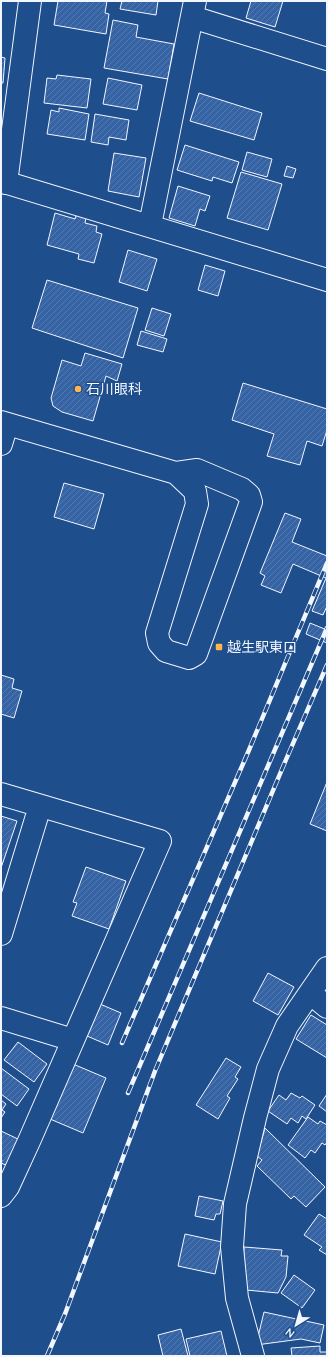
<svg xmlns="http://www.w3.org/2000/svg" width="328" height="1357" font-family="Quicksand,'Noto Sans JP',sans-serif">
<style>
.building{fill:url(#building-hatch);stroke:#f2f6ff}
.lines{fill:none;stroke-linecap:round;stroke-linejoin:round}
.minor-casing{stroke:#f2f6ff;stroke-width:24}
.minor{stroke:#1f4e8c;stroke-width:22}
.rail-casing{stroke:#f2f6ff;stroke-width:4.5}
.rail{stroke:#1f4e8c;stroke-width:3;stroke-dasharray:9;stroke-linecap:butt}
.poi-dot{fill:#ffb74d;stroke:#1f4e8c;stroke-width:1.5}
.labels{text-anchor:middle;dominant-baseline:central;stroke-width:3;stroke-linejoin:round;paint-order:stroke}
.poi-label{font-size:14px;fill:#f2f6ff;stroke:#1f4e8c;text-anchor:start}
</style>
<defs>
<pattern id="building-hatch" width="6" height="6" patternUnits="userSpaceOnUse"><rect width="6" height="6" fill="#3563a3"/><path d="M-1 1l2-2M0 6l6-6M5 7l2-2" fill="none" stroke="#537ab1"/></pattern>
</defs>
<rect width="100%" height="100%" fill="#1f4e8c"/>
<path class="building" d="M 58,1 L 107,1 L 105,13 L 109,14 L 106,34 L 54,25 Z
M 122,1 L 158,1 L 156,15 L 120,9 Z
M 251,1 L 283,1 L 275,27 L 246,18 Z
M 113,20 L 138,25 L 136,37 L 174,44 L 168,79 L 104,68 Z
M 1,57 L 5,58 L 3,83 L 1,83 Z
M 57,75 L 91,79 L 87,108 L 44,103 L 47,78 L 56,79 Z
M 108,78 L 142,85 L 137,110 L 103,104 Z
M 199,93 L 262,113 L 254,140 L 190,121 Z
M 59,108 L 89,114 L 85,140 L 47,134 L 51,110 L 59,112 Z
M 95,114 L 129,120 L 126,140 L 109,137 L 108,145 L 91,142 Z
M 185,145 L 239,162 L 232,183 L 213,177 L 212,181 L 177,170 Z
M 247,152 L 272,159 L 267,177 L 242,170 Z
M 114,153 L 146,158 L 139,197 L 108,191 Z
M 287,166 L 296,169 L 293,178 L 284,176 Z
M 241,172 L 282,184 L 268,230 L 227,218 Z
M 178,186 L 210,196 L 205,211 L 200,209 L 195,226 L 169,218 Z
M 55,213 L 75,219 L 76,215 L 86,218 L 85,223 L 97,226 L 96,232 L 102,234 L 94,263 L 78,259 L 79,254 L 47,245 Z
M 128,250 L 157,259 L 147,291 L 119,282 Z
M 205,265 L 225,271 L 218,296 L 198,290 Z
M 47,280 L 138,308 L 123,358 L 32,328 Z
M 152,308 L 171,314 L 164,336 L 145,330 Z
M 141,331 L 167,339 L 163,352 L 137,345 Z
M 85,353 L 122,364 L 117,381 L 106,376 L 93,421 L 62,412 L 53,406 L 51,398 L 62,360 L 81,366 Z
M 243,383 L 327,409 L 327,430 L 322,446 L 307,441 L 300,465 L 267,456 L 274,434 L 232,420 Z
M 64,483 L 104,494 L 94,529 L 54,517 Z
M 285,513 L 301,519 L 292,542 L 327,556 L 327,606 L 323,615 L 312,611 L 326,578 L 293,564 L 281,593 L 261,585 L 265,576 L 260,573 Z
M 310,623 L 327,630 L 327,643 L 306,634 Z
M 1,675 L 14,679 L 12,688 L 22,691 L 14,718 L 1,714 Z
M 327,782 L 327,831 L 310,824 Z
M 1,816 L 17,821 L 1,868 Z
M 86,867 L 126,881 L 109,929 L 72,916 L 77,903 L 73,902 Z
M 268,973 L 294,987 L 278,1015 L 253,1001 Z
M 100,1004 L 121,1013 L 108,1045 L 87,1036 Z
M 311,1015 L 327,1025 L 327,1058 L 296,1039 Z
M 18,1042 L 47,1064 L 34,1082 L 4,1060 Z
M 226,1058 L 241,1067 L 235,1077 L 238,1079 L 227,1096 L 230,1098 L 218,1119 L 196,1105 Z
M 73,1064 L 106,1078 L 83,1133 L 50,1119 Z
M 1,1068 L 29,1089 L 17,1106 L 1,1094 Z
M 291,1093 L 300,1098 L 302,1096 L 315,1105 L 306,1119 L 302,1116 L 298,1123 L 291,1118 L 287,1124 L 268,1111 L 279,1095 L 286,1100 Z
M 327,1094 L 327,1112 L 319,1106 Z
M 1,1100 L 6,1104 L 2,1110 L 5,1112 L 1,1118 Z
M 308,1117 L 318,1124 L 320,1121 L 327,1125 L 327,1142 L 325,1145 L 322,1143 L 315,1153 L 311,1150 L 305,1158 L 288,1145 Z
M 265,1128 L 325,1187 L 306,1207 L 294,1196 L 291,1199 L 257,1166 L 262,1160 L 257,1156 Z
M 1,1131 L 20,1140 L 8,1166 L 1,1163 L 2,1160 L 1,1159 Z
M 199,1196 L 223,1201 L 220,1214 L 216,1214 L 214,1220 L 195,1216 Z
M 319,1214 L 327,1219 L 327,1255 L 319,1250 L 322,1247 L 304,1235 Z
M 185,1234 L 222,1242 L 215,1274 L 178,1266 Z
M 244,1247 L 282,1250 L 281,1256 L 288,1256 L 286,1277 L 278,1293 L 246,1290 L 243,1274 Z
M 294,1275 L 315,1290 L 302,1308 L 281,1293 Z
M 264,1312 L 324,1325 L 320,1343 L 301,1339 L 256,1345 Z
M 181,1329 L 188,1356 L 163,1356 L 158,1335 Z
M 221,1331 L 227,1356 L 190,1356 L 186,1339 Z
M 320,1346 L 320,1352 L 327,1352 L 327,1356 L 292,1356 L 291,1348 Z"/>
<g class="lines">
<g class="minor-casing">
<path id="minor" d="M 192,17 L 327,59
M 1,181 L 327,280
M 6,183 L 30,1
M 150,225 L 195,1
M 1,422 L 176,473 L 197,470 L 242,489 L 249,495 L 251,502 L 196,654 L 189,658 L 166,651 L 159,643 L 157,633 L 197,504 L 195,491 L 176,473
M 1,444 L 7,424
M 1,794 L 160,841 L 30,1139 L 8,1187 L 1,1196
M 1,934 L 40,806
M 310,993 L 327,1007
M 1,1018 L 73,1040
M 253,1356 L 237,1298 L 232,1247 L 235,1204 L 255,1118 L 268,1069 L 287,1026 L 327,968"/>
</g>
<use href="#minor" class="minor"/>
<g class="rail-casing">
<path id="rail" d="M 122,1043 L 249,750 L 327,563
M 128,1093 L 327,628
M 47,1356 L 65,1314 L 155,1071 L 285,762 L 327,665"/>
</g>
<use href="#rail" class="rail"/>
</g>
<g class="poi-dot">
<circle cx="78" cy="389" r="4"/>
<rect x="215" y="643" width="8" height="8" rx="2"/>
</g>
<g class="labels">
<g class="poi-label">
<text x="86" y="389">石川眼科</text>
<text x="227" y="647">越生駅東口</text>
</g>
</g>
<rect width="328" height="1357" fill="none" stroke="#f2f6ff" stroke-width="4"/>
<g transform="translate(296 1325) rotate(217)" stroke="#1f4e8c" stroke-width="3" paint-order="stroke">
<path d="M0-3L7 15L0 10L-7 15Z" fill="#f2f6ff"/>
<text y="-6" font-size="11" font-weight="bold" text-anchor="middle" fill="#f2f6ff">N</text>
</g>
</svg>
